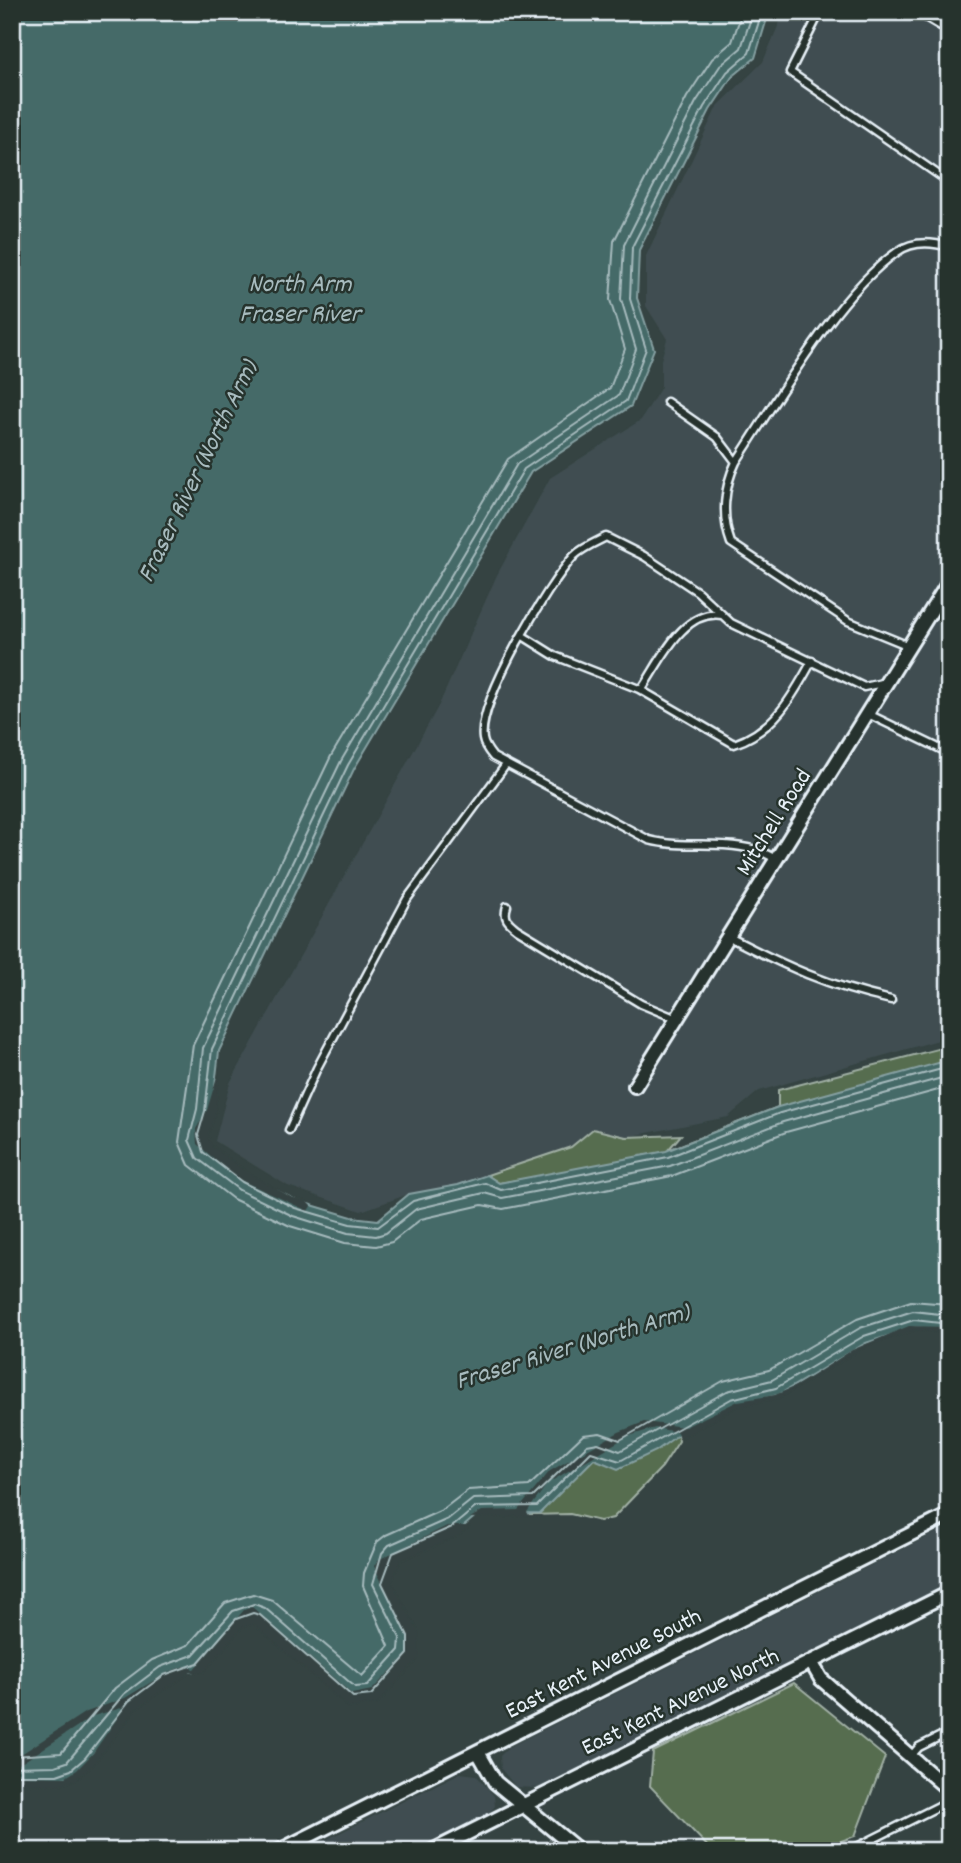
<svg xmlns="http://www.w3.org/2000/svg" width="961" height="1863" font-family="Dekko,sans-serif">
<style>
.built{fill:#404e51}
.green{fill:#576d50;stroke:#a0afa4;stroke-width:2}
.water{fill:#456a68;stroke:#86a0a2;stroke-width:2}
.pier{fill:#354342}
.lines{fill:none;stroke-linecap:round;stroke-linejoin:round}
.shore{stroke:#a7bbbe;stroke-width:2}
.lane-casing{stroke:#e8f1f8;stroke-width:11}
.street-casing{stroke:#e8f1f8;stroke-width:18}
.lane{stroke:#26332d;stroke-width:6}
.street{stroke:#26332d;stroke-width:12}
.labels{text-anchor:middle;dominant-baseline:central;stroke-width:5;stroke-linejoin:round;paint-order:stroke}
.street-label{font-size:24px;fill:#e8f1f8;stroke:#26332d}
.water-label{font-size:26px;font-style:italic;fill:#a7bbbe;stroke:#26332d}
</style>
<rect width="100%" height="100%" fill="#354342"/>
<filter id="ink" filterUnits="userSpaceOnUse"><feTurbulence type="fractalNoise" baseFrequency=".0143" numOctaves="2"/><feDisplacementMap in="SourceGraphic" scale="14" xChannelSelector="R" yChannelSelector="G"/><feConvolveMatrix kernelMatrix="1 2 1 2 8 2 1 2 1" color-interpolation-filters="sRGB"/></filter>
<g filter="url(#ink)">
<path class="built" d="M 784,12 L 949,12 L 949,1037 L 759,1091 L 728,1117 L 626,1137 L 593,1129 L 571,1147 L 458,1185 L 409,1194 L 361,1211 L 288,1186 L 215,1141 L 230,1083 L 439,705 L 497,575 L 550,478 L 641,420 L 661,387 L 661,360 L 667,339 L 646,306 L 646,256 L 717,107 L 763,62 Z
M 949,1526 L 949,1583 L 538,1788 L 516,1787 L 501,1769 L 500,1756 L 509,1747 Z
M 460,1773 L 476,1775 L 494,1796 L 495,1806 L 489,1813 L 413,1851 L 303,1851 Z"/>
<path class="green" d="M 949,1046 L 949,1112 L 499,1183 L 487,1175 L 571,1147 L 593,1129 L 626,1137 L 681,1135 L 668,1150 L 778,1107 L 778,1090 Z
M 677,1432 L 679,1441 L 662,1467 L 613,1518 L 600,1521 L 570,1514 L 529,1515 L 526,1512 L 548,1483 L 626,1437 Z
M 794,1683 L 885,1757 L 855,1836 L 814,1851 L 712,1851 L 650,1786 L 653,1752 Z"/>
<path class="water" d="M 12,12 L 769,12 L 755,58 L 732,77 L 710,110 L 639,250 L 637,298 L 654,349 L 631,406 L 531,472 L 354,769 L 219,1051 L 212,1112 L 205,1135 L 208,1147 L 246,1176 L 298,1201 L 352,1217 L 378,1220 L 409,1194 L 458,1185 L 487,1175 L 499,1183 L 666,1151 L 778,1107 L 949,1060 L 949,1331 L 915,1327 L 866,1343 L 778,1395 L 734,1405 L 686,1429 L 656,1451 L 618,1469 L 594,1459 L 540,1513 L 478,1514 L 456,1533 L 397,1559 L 389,1582 L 415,1657 L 375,1701 L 351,1705 L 254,1620 L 240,1624 L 201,1670 L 188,1672 L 133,1707 L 74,1777 L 12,1782 Z"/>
<path class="pier" d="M 219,1070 L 216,1113 L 208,1135 L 211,1145 L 248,1173 L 291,1197 L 307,1202 L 311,1206 L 308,1211 L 236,1178 L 197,1144 L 196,1129 L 207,1110 Z
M 909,1326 L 949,1327 L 949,1334 L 916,1330 L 867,1346 L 780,1398 L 735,1408 L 679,1439 L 677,1432 L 655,1428 L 626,1437 L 548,1483 L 527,1512 L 529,1515 L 543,1515 L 541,1516 L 470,1518 L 482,1511 L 518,1510 L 550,1471 L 619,1432 L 644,1422 L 685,1427 L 738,1401 L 775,1395 L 798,1385 L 852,1350 Z
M 447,1526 L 470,1526 L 458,1536 L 400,1561 L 392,1582 L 419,1633 L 419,1658 L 377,1704 L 349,1708 L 254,1624 L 242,1627 L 203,1673 L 191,1672 L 136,1709 L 93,1765 L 76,1780 L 58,1785 L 12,1784 L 12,1778 L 19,1776 L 66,1777 L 77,1770 L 93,1753 L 125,1707 L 93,1716 L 12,1769 L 12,1760 L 84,1713 L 125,1698 L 168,1672 L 185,1666 L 194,1669 L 244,1610 L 252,1607 L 352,1694 L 372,1690 L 408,1653 L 407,1635 L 374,1566 L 378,1560 Z"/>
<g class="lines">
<path class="shore" d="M 742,12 L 732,42 L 712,59 L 687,97 L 614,241 L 610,300 L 625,349 L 610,388 L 508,459 L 331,756 L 193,1045 L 179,1142 L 189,1165 L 233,1199 L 290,1226 L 345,1243 L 376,1246 L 392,1242 L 421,1219 L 482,1205 L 503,1209 L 672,1176 L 786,1132 L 949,1087
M 753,12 L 741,48 L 720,66 L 696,102 L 624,245 L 621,299 L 636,349 L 619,395 L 517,464 L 341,761 L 203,1048 L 197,1109 L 189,1140 L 197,1158 L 239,1190 L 293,1216 L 348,1233 L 376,1236 L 386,1233 L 416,1209 L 484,1193 L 502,1198 L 670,1166 L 783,1122 L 949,1076
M 762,12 L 749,53 L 727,72 L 704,107 L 632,247 L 630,299 L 646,349 L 626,401 L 524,469 L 348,765 L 212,1049 L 205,1111 L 198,1135 L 203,1152 L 242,1182 L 295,1208 L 350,1224 L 378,1227 L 413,1201 L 485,1183 L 501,1190 L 668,1157 L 780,1113 L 949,1067
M 12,1756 L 61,1753 L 115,1688 L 152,1660 L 188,1645 L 225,1603 L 253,1594 L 272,1600 L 362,1676 L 389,1646 L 363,1586 L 364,1573 L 377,1542 L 386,1535 L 442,1510 L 468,1490 L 529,1486 L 583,1435 L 600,1433 L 620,1440 L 723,1381 L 769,1370 L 857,1319 L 911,1301 L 949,1304
M 12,1767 L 55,1766 L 67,1762 L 124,1694 L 160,1667 L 193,1655 L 233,1611 L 254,1604 L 265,1608 L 355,1687 L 367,1686 L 399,1650 L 400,1638 L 373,1584 L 382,1553 L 389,1545 L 448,1519 L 473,1499 L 533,1497 L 587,1445 L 598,1443 L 620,1451 L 727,1391 L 772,1380 L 860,1328 L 913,1311 L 949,1315
M 12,1775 L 57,1775 L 71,1770 L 85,1758 L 129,1701 L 164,1675 L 198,1663 L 236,1619 L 253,1613 L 260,1615 L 353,1697 L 371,1695 L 408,1654 L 408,1636 L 382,1583 L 393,1553 L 452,1527 L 476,1507 L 537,1506 L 591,1452 L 620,1461 L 731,1399 L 776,1388 L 864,1336 L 914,1320 L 949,1324"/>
<g class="lane-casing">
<path id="lane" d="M 820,12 L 790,72 L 949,182
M 917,12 L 949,31
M 667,402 L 717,437 L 736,462
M 523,636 L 555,656 L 639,689 L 734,744 C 774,731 793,696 812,661
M 909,646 L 848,621 L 731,543 C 721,516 724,487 736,462 C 778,399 837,294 897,252 C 912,241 932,242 949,247
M 641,690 C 661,661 682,609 722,615
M 868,714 L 949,753
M 777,860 C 740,835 690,851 649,840 L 493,757 C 489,752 484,746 483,739 C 477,701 548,585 574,556 C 582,548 596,542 606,537 L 644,556 L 698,592 L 731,623 L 864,687 L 887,682
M 507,906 C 503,918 508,922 517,929 L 641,1004 L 677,1019
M 729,937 C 785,966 828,986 891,1000
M 289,1130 L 317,1068 L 407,899 L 505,766
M 910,1757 L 919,1747 L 949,1732
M 849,1851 L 949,1801"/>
</g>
<g class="street-casing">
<path id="street" d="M 635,1086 L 949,582
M 811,1662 L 821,1679 L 949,1790
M 478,1752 L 495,1782 L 579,1851
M 279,1851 L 949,1515
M 432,1851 L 949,1593"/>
</g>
<use href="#lane" class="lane"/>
<use href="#street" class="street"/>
</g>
</g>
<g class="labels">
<g class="street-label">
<text transform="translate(775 823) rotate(-58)">Mitchell Road</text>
<text transform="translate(604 1665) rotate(-27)">East Kent Avenue South</text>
<text transform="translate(681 1703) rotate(-26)">East Kent Avenue North</text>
</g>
<g class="water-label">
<text x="300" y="285">North Arm<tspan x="300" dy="30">Fraser River</tspan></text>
<text transform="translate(199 472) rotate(-64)">Fraser River (North Arm)</text>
<text transform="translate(573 1348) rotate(-17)">Fraser River (North Arm)</text>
</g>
</g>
<rect width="961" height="1863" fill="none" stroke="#26332d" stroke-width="42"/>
<rect x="21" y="21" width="919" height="1821" fill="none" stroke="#e8f1f8" stroke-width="2.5" filter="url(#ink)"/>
</svg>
